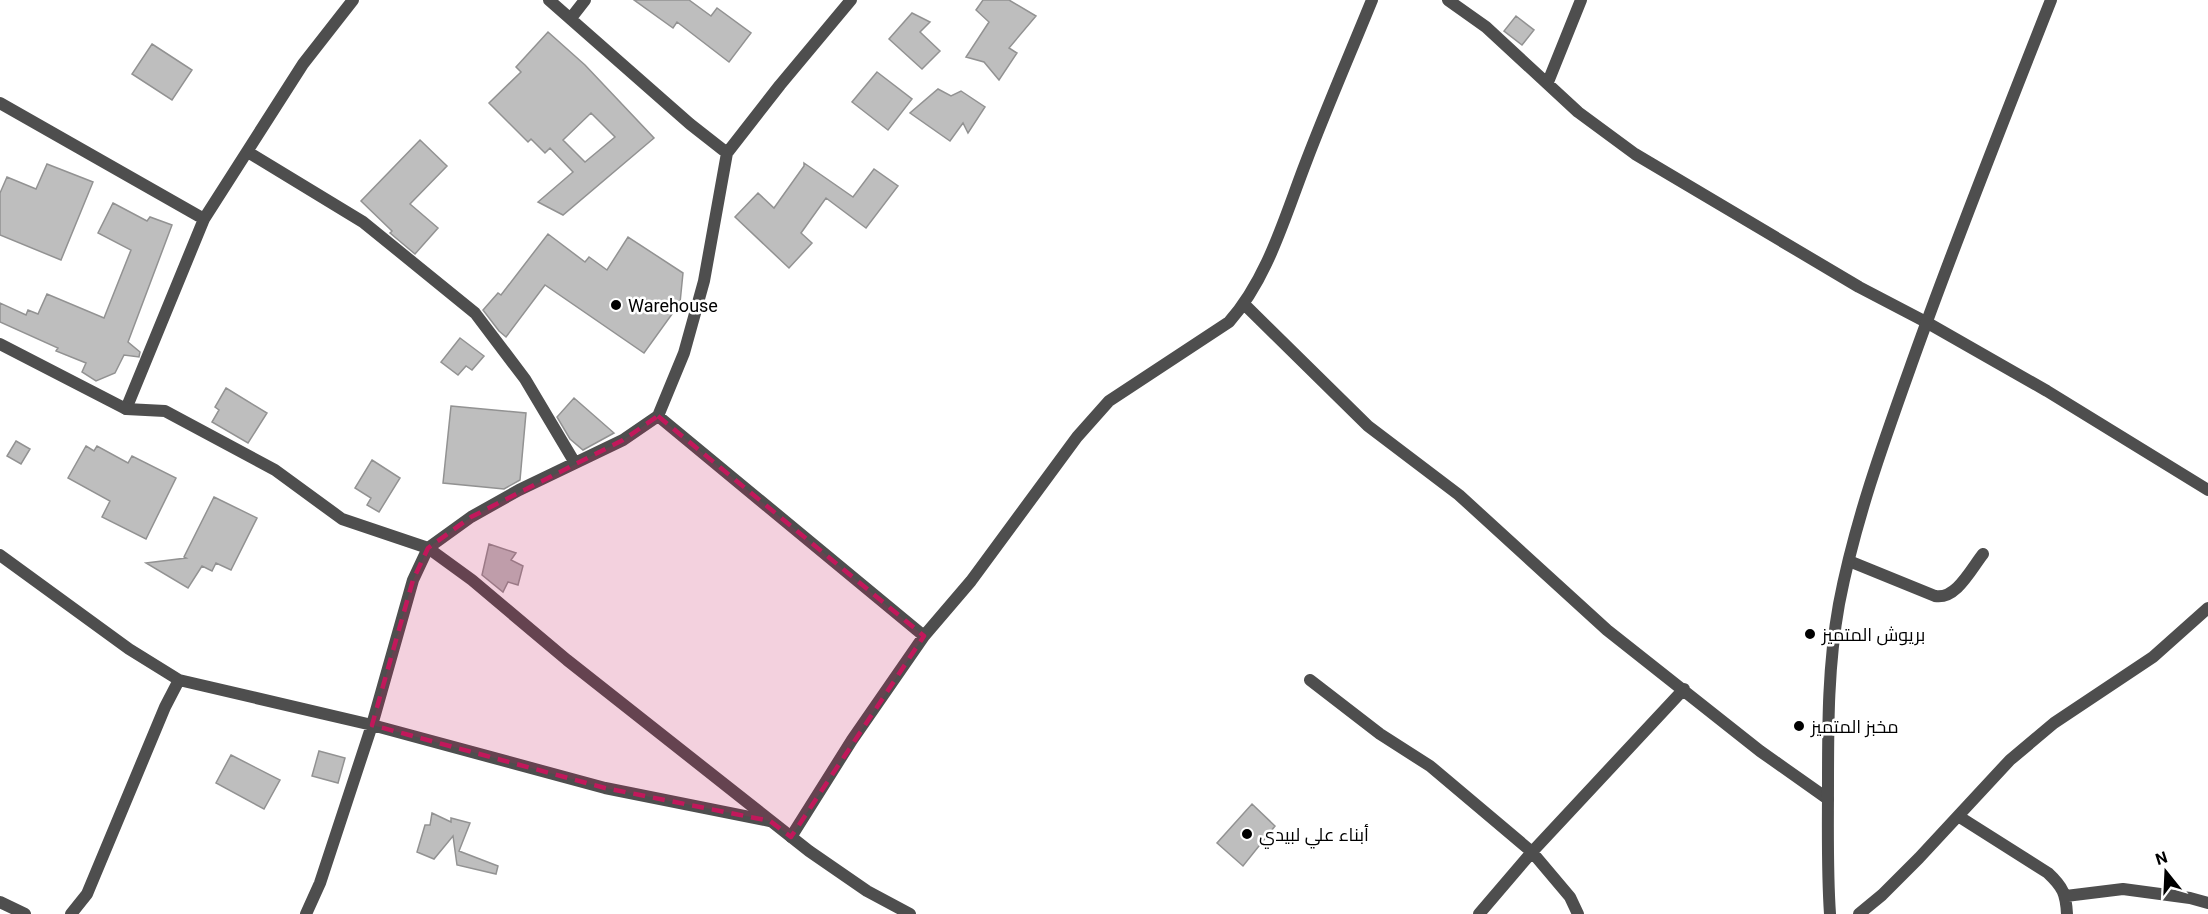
<svg xmlns="http://www.w3.org/2000/svg" width="2208" height="914" font-family="Roboto,Cairo,sans-serif">
<style>
.building{fill:#bebebe;stroke:#929292;stroke-width:1.5;fill-rule:evenodd}
.lines{fill:none;stroke-linecap:round;stroke-linejoin:round}
.minor{stroke:#4e4e4e;stroke-width:12}
.tertiary{stroke:#4e4e4e;stroke-width:12}
.marked{fill:#c2185b;fill-opacity:0.2;stroke:#c2185b;stroke-width:4.5;stroke-dasharray:12 8;stroke-linejoin:round}
.poi-dot{fill:#000;stroke:#fff;stroke-width:2}
.labels{text-anchor:middle;dominant-baseline:central;stroke-width:5;stroke-linejoin:round;paint-order:stroke}
.poi-label{font-size:18px;fill:#000;stroke:#fff;text-anchor:start}
</style>
<rect width="100%" height="100%" fill="#fff"/>
<path class="building" d="M 634,0 L 689,0 L 711,16 L 717,8 L 751,33 L 729,62 L 677,22 L 673,28 Z
M 983,0 L 1009,0 L 1036,16 L 1009,48 L 1017,53 L 999,80 L 984,62 L 966,57 L 989,22 L 976,10 Z
M 912,13 L 930,22 L 920,32 L 940,51 L 922,69 L 889,39 Z
M 1516,16 L 1534,30 L 1522,45 L 1504,31 Z
M 548,32 L 585,65 L 654,138 L 563,215 L 538,202 L 573,172 L 550,148 L 545,153 L 531,139 L 528,142 L 489,103 L 521,72 L 516,67 ZM 591,113 L 615,137 L 585,162 L 563,140 Z
M 152,44 L 192,70 L 172,100 L 132,74 Z
M 877,72 L 912,99 L 888,130 L 852,102 Z
M 938,89 L 951,96 L 961,91 L 985,107 L 968,133 L 963,123 L 950,141 L 910,113 Z
M 420,140 L 447,166 L 410,204 L 438,228 L 415,254 L 390,233 L 392,231 L 361,201 Z
M 804,163 L 853,197 L 874,169 L 898,186 L 866,228 L 826,198 L 801,233 L 812,243 L 789,268 L 735,217 L 758,193 L 774,208 L 804,166 Z
M 47,164 L 93,182 L 61,260 L 0,235 L 0,193 L 7,177 L 36,189 Z
M 113,203 L 147,221 L 150,217 L 172,225 L 128,342 L 140,352 L 139,357 L 124,355 L 115,373 L 96,381 L 82,372 L 86,363 L 56,351 L 58,348 L 0,322 L 0,303 L 26,315 L 28,310 L 38,314 L 47,294 L 104,318 L 131,250 L 98,233 Z
M 548,234 L 585,262 L 589,257 L 607,270 L 628,237 L 683,273 L 680,303 L 644,353 L 545,285 L 506,337 L 499,331 L 483,310 L 498,293 L 501,295 Z
M 460,338 L 484,356 L 472,370 L 466,366 L 458,375 L 441,362 Z
M 226,388 L 267,413 L 248,443 L 212,422 L 219,410 L 215,407 Z
M 574,398 L 614,433 L 583,450 L 570,439 L 557,417 Z
M 451,406 L 526,413 L 520,480 L 504,489 L 443,483 Z
M 16,441 L 30,449 L 21,464 L 7,456 Z
M 86,446 L 94,451 L 97,446 L 128,463 L 132,456 L 176,478 L 146,539 L 102,517 L 110,501 L 68,478 Z
M 372,460 L 400,478 L 379,512 L 367,505 L 371,498 L 355,488 Z
M 214,497 L 257,518 L 231,570 L 216,563 L 212,571 L 202,566 L 188,588 L 146,563 L 186,558 L 184,557 Z
M 489,544 L 516,553 L 511,560 L 523,566 L 518,585 L 508,582 L 503,592 L 482,575 Z
M 319,751 L 345,758 L 338,783 L 312,776 Z
M 231,755 L 280,780 L 264,809 L 216,783 Z
M 1252,804 L 1275,826 L 1243,866 L 1217,843 Z
M 432,813 L 451,822 L 451,818 L 470,823 L 459,851 L 498,866 L 496,874 L 457,865 L 453,836 L 434,859 L 417,852 L 425,825 L 430,825 Z"/>
<g class="lines">
<path class="minor" d="M 549,0 L 690,124 L 727,153
M 1448,0 L 1486,27 L 1578,112 L 1635,154 L 1859,287 L 1926,322 L 2047,391 L 2208,490
M 571,18 L 585,0
M 1548,82 L 1581,0
M 0,103 L 204,219
M 248,152 L 363,222 L 475,313 L 525,379 L 575,463
M 1244,304 L 1368,426 L 1459,495 L 1607,630 L 1760,751 L 1828,799
M 126,409 L 204,219 L 303,64 L 353,0
M 658,416 L 924,636
M 0,555 L 129,649 L 179,680 L 372,725 L 605,788 L 770,821
M 1849,561 L 1935,596 C 1956,600 1971,569 1983,554
M 1310,680 L 1380,734 L 1430,766 L 1532,852 L 1570,897 L 1578,914
M 1958,816 L 2048,873 C 2063,887 2066,894 2067,914
M 791,837 L 852,740 L 924,636 L 971,581 L 1077,437 L 1109,401 L 1229,322 C 1268,278 1285,216 1306,162 C 1327,107 1350,54 1372,0
M 2066,896 L 2123,889 L 2190,898 L 2208,903
M 0,902 L 25,914
M 71,914 L 87,894 L 165,707 L 179,680
M 306,914 L 320,883 L 372,725 L 413,580 L 428,548 L 471,517 L 519,490 L 623,440 L 658,416 L 684,353 L 704,281 L 727,153 L 780,85 L 851,0
M 1479,914 L 1532,852 L 1684,689
M 1859,914 L 1882,895 L 1919,858 L 2010,760 L 2054,723 L 2153,657 L 2208,608"/>
<path class="tertiary" d="M 0,344 L 126,409 L 165,411 L 275,470 L 342,519 L 428,548 L 472,580 L 567,660 L 809,851 L 867,891 L 910,914
M 1830,914 C 1827,871 1828,828 1828,785 C 1828,723 1828,665 1839,604 C 1855,520 1885,438 1914,357 C 1957,237 2004,119 2051,0"/>
</g>
<path class="marked" d="M 658,416 L 924,636 L 791,837 L 770,821 L 605,788 L 372,725 L 413,580 L 428,548 L 471,517 L 623,440 Z"/>
<g class="poi-dot">
<circle cx="616" cy="305" r="6"/>
<circle cx="1810" cy="634" r="6"/>
<circle cx="1799" cy="726" r="6"/>
<circle cx="1247" cy="834" r="6"/>
</g>
<g class="labels">
<g class="poi-label">
<text x="628" y="305">Warehouse</text>
<text x="1822" y="634">بريوش المتميز</text>
<text x="1811" y="726">مخبز المتميز</text>
<text x="1259" y="834">أبناء علي لبيدي</text>
</g>
</g>
<g transform="translate(2166 872) rotate(342)" stroke="#ffffff" stroke-width="4.5" paint-order="stroke">
<path d="M0-4.5L10 22L0 15L-10 22Z" fill="#000000"/>
<text y="-9" font-size="16" font-weight="bold" text-anchor="middle" fill="#000000">N</text>
</g>
</svg>
